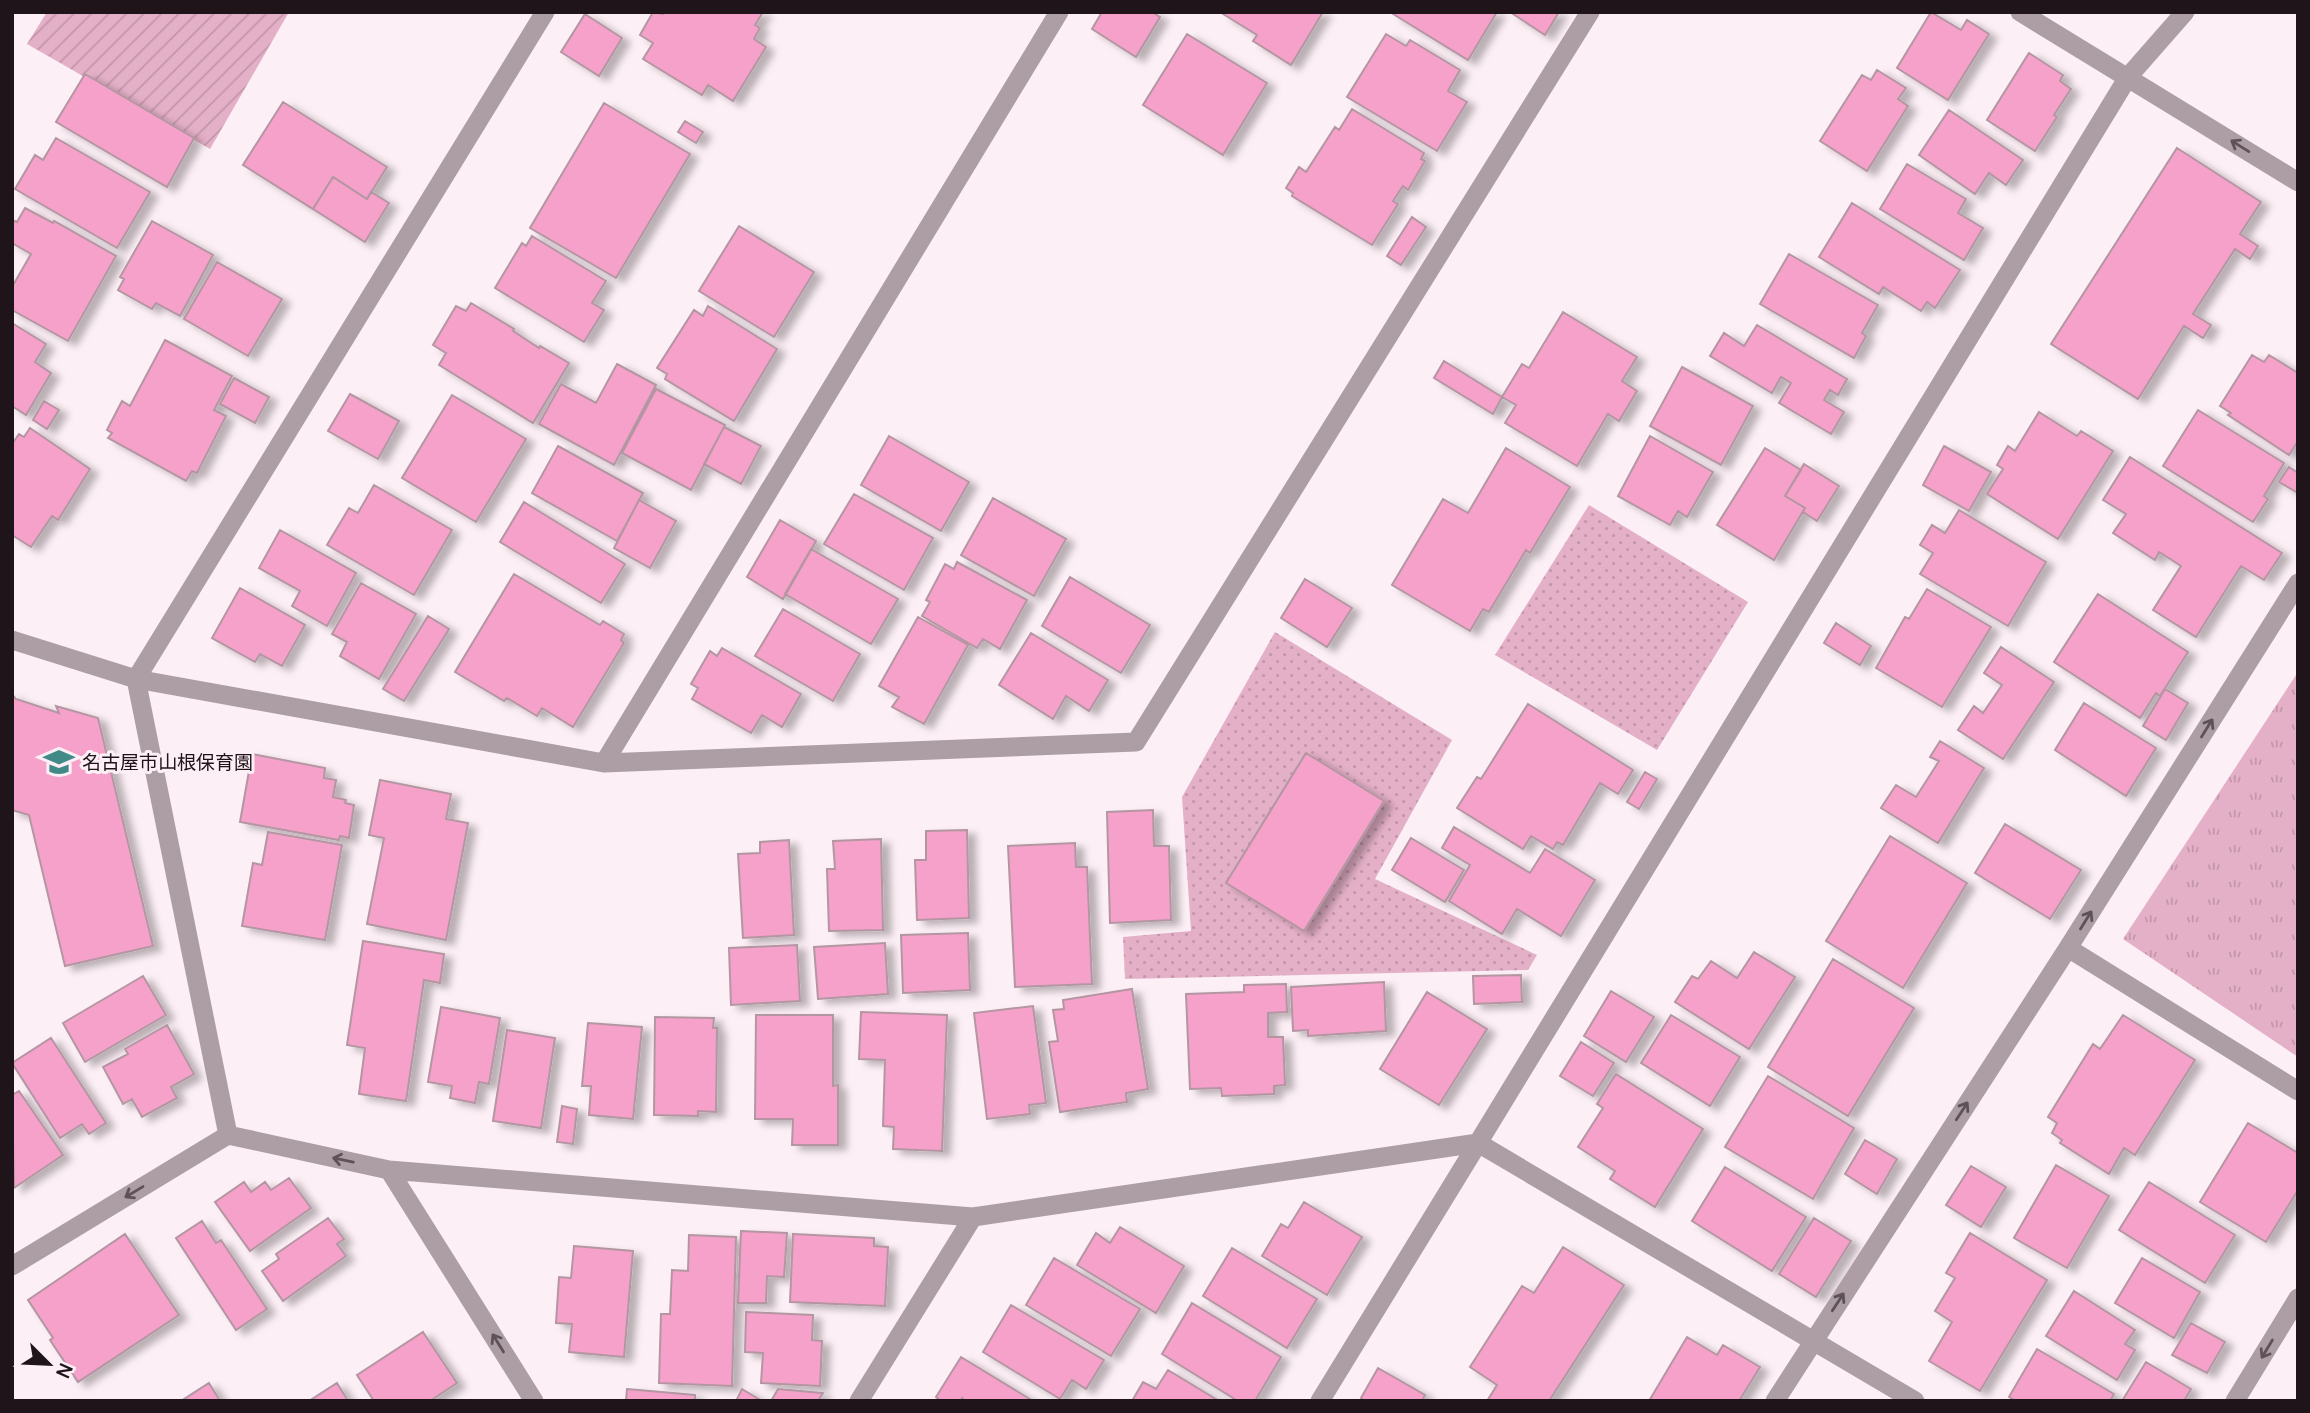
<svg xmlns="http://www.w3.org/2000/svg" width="2310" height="1413" font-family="Manrope,'Noto Sans JP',sans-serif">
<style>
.grass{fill:url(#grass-dots)}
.park{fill:url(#park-tufts)}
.garden{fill:url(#garden-furrows)}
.building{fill:#f6a1c9;stroke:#b496a3;stroke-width:2;filter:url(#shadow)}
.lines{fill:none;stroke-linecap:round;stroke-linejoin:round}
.minor{stroke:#ac9ea4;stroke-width:19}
.oneway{stroke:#5e5258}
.labels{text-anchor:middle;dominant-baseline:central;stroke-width:6;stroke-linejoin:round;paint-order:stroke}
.poi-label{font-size:19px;fill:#1f1419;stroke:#fceff5;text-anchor:start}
</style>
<defs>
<pattern id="grass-dots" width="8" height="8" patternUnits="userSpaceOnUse" patternTransform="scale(1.75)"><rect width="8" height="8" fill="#e4b0c7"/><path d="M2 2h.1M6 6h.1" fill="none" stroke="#c396aa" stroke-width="1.8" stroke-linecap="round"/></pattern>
<pattern id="park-tufts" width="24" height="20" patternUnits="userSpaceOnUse" patternTransform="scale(1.75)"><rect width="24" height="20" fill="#e4b0c7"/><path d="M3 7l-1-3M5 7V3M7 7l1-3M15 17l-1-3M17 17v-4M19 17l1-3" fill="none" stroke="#c396aa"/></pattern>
<pattern id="garden-furrows" width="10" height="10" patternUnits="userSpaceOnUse" patternTransform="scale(1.75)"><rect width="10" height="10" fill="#e4b0c7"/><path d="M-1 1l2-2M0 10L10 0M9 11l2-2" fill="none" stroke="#c396aa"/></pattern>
<filter id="shadow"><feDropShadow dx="8" dy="4.5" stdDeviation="3.5" flood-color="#0004"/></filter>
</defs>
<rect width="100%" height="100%" fill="#fceff5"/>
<path class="grass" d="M 1589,505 L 1748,602 L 1657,750 L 1495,655 Z
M 1275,632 L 1452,740 L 1375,879 L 1537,955 L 1528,970 L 1125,979 L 1123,937 L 1191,931 L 1182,797 Z"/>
<path class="park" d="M 2298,672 L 2298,1057 L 2123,939 Z"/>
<path class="garden" d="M 47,12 L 289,12 L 210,149 L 27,44 Z"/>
<path class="building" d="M 653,12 L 663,14 L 664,12 L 763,12 L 755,25 L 760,28 L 754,39 L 766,47 L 733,101 L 708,85 L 702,95 L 643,59 L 653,43 L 640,35 Z
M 1102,12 L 1152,12 L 1160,17 L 1136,57 L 1092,29 Z
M 1224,12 L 1323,12 L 1291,65 L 1253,41 L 1257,35 L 1223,14 Z
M 1394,12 L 1497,12 L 1468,60 L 1393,14 Z
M 1510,12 L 1559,12 L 1545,35 Z
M 1931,12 L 1961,30 L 1967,20 L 1989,34 L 1948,100 L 1897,68 Z
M 585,14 L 622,38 L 599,76 L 561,52 Z
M 1187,34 L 1267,83 L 1223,155 L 1143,105 Z
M 1386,34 L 1406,46 L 1410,40 L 1460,70 L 1448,91 L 1467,102 L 1437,151 L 1347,97 Z
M 2029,53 L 2063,75 L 2060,81 L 2071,89 L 2054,115 L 2057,117 L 2035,151 L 1987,120 Z
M 1877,70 L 1906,88 L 1898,99 L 1908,106 L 1867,171 L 1820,141 L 1862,75 L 1871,80 Z
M 85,74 L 194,138 L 167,187 L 56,122 Z
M 283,102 L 387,167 L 367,199 L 333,177 L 313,209 L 243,165 Z
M 604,103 L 690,154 L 616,278 L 530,228 Z
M 1352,109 L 1424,153 L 1421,159 L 1425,161 L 1408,190 L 1403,186 L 1393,201 L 1398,204 L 1372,245 L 1292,196 L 1293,193 L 1286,188 L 1299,167 L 1306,172 L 1335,127 L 1339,130 Z
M 1949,110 L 2023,160 L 2006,185 L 1989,173 L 1975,194 L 1919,155 Z
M 685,121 L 703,132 L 696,143 L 678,132 Z
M 56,138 L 150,192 L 117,248 L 15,189 L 35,155 L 43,160 Z
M 2177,148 L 2261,202 L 2240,234 L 2258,246 L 2250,259 L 2235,249 L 2193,314 L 2211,325 L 2203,338 L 2184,326 L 2138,399 L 2051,344 Z
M 1907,164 L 1966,199 L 1958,213 L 1983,228 L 1964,260 L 1880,209 Z
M 333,177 L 367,199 L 371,192 L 389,203 L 365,242 L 313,209 Z
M 1852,203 L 1960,270 L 1935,308 L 1927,302 L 1921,311 L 1883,287 L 1879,294 L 1819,257 Z
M 25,208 L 53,223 L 54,221 L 116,256 L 68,341 L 12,310 L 12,287 L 31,254 L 12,243 L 12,220 L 17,222 Z
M 1412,217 L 1426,227 L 1401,265 L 1387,256 Z
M 152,221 L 213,255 L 180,316 L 156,303 L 152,309 L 118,290 L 124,279 L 120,277 Z
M 739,226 L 814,272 L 774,337 L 699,291 Z
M 532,236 L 606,281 L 592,303 L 604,310 L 584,342 L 495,288 L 522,243 L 526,246 Z
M 1789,254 L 1878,305 L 1862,333 L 1866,336 L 1854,358 L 1760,304 Z
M 217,262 L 282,299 L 248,356 L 184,319 Z
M 471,303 L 514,329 L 513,331 L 539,348 L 540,346 L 569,363 L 533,423 L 439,365 L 446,353 L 433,345 L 456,306 L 466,311 Z
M 708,306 L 777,349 L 734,421 L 665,379 L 667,374 L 657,368 L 694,310 L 703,316 Z
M 1563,312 L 1637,357 L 1622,381 L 1637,391 L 1619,421 L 1608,414 L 1577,466 L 1505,423 L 1516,405 L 1502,397 L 1522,364 L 1529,368 Z
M 12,323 L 46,344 L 35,362 L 51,373 L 26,415 L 12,406 Z
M 1757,325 L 1847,379 L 1838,395 L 1830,390 L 1824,400 L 1844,412 L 1831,434 L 1779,403 L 1791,383 L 1781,377 L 1772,393 L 1710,356 L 1724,333 L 1744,346 Z
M 165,340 L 232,376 L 214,410 L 226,416 L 197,473 L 192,471 L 186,481 L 108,438 L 112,433 L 107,430 L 122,401 L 130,406 Z
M 2252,355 L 2264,362 L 2269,355 L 2298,373 L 2298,441 L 2289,455 L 2228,415 L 2231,413 L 2220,406 Z
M 1444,361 L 1502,397 L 1493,414 L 1434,378 Z
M 617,364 L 656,385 L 614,465 L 539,424 L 561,384 L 596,403 Z
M 1682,367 L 1753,406 L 1721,465 L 1650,426 Z
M 234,378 L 269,397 L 255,423 L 220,404 Z
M 656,389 L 725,425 L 691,490 L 622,453 Z
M 350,394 L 399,421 L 378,459 L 328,431 Z
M 452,395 L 526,439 L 476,522 L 402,478 Z
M 44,401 L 59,410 L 47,429 L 33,420 Z
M 2198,410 L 2284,463 L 2264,496 L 2268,499 L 2253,522 L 2163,466 Z
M 2039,412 L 2077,436 L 2081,431 L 2113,451 L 2058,539 L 1987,494 L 2003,469 L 1997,465 L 2008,446 L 2015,451 Z
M 724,427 L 761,446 L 741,484 L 704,464 Z
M 30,428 L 90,469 L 58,520 L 52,516 L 31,547 L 12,535 L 12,444 L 19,434 L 24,437 Z
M 889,436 L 969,482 L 941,531 L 861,485 Z
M 1650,436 L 1713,472 L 1687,517 L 1678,511 L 1670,525 L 1618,496 Z
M 558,446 L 643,493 L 617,541 L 532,493 Z
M 1944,446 L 1991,472 L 1969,511 L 1923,485 Z
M 1506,448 L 1570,487 L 1530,553 L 1526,550 L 1489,612 L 1483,609 L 1470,631 L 1392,585 L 1443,499 L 1468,513 Z
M 1765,448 L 1801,470 L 1785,496 L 1805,508 L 1774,560 L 1717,525 Z
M 2130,457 L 2282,553 L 2264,580 L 2241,566 L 2196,637 L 2153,610 L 2181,566 L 2159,552 L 2155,560 L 2113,533 L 2126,514 L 2103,500 Z
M 1804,464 L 1839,486 L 1817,521 L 1803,512 L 1805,508 L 1785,496 Z
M 2289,467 L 2298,473 L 2298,493 L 2279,482 Z
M 374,485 L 452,530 L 414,595 L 327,545 L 349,508 L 358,513 Z
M 854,494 L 933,538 L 904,590 L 824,544 Z
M 993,498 L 1066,539 L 1034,596 L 961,555 Z
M 639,500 L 676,521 L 650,568 L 614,548 Z
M 524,502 L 625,564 L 601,603 L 500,542 Z
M 1959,510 L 2046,562 L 2008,626 L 1920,574 L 1933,553 L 1920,545 L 1932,525 L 1945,533 Z
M 780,520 L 816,541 L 783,599 L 747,577 Z
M 280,530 L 356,573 L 327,626 L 292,606 L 300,591 L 259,568 Z
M 811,549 L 898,599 L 871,644 L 785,594 Z
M 957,562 L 1027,600 L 1000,649 L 983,639 L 977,648 L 922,616 L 930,602 L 926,600 L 945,564 L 954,569 Z
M 514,574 L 600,625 L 603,621 L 624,634 L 621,640 L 624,643 L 573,727 L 542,708 L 537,716 L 507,698 L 504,701 L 455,672 Z
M 1070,577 L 1150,625 L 1121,673 L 1042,626 Z
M 1305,579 L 1352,608 L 1327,647 L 1281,618 Z
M 361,583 L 416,614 L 379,679 L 340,656 L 347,642 L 332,634 Z
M 240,588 L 305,625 L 282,666 L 260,654 L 255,662 L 212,638 Z
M 1927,589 L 1991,627 L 1942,707 L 1876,668 L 1905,617 L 1909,619 Z
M 2098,594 L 2188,652 L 2160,696 L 2156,693 L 2140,718 L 2054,662 Z
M 783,609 L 860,654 L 833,701 L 755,656 Z
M 428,616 L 449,629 L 404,701 L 383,689 Z
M 918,617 L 968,645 L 924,724 L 892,707 L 899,697 L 879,686 Z
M 1836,623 L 1871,646 L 1860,665 L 1824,643 Z
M 1031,633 L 1108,680 L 1089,711 L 1066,696 L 1053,719 L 999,685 Z
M 2001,647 L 2054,682 L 2003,759 L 1958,730 L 1974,706 L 1983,713 L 2002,685 L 1984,673 Z
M 722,648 L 801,694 L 782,727 L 762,715 L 751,733 L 692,699 L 698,688 L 691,684 L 710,651 L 717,656 Z
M 2165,689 L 2188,703 L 2166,740 L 2143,726 Z
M 12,694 L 16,699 L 59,713 L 56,706 L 98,718 L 153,946 L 65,966 L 29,815 L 12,810 Z
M 2084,703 L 2156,748 L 2126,796 L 2055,750 Z
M 1528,704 L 1633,770 L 1618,794 L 1600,783 L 1563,845 L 1557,842 L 1553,849 L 1531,836 L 1523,849 L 1457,808 L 1477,777 L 1481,779 Z
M 1940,741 L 1984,768 L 1938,843 L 1881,808 L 1896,785 L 1916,797 L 1939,761 L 1930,757 Z
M 1306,753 L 1384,801 L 1304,931 L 1226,883 Z
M 252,754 L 325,768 L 324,778 L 336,780 L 333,797 L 346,800 L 345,803 L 354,805 L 349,838 L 340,836 L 339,840 L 240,822 Z
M 1645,772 L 1657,779 L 1639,809 L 1627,802 Z
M 380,780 L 451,794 L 446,819 L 468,823 L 446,940 L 367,924 L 384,838 L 369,835 Z
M 1153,810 L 1154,846 L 1169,846 L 1171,920 L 1110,923 L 1107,812 Z
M 2005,824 L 2081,870 L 2050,919 L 1975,873 Z
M 1454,827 L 1530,873 L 1545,849 L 1595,880 L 1561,936 L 1517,909 L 1502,934 L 1449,901 L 1470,865 L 1442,848 Z
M 967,830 L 969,918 L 917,920 L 915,860 L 926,860 L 926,831 Z
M 268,832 L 342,845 L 325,940 L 242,926 L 253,863 L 262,865 Z
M 1890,836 L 1967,883 L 1903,988 L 1826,941 Z
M 1411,838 L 1464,870 L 1445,902 L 1392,870 Z
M 881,839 L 883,930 L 829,931 L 827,869 L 835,869 L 833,841 Z
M 789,840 L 794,935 L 743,938 L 738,854 L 760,853 L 760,842 Z
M 1075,843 L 1076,867 L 1087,867 L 1092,984 L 1015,987 L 1008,846 Z
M 968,933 L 970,990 L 903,993 L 901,935 Z
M 363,941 L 444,954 L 440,983 L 424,980 L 406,1101 L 359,1094 L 365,1048 L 347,1045 Z
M 885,943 L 888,994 L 818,999 L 814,947 Z
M 797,945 L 800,1001 L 731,1005 L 729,948 Z
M 1754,952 L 1795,977 L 1749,1049 L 1675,1002 L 1692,976 L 1698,979 L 1711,961 L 1737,978 Z
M 1833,959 L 1914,1008 L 1848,1116 L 1768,1067 Z
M 1521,975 L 1522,1002 L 1474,1004 L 1473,976 Z
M 143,976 L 166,1015 L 85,1062 L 63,1023 Z
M 1384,982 L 1386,1031 L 1308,1036 L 1308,1030 L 1293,1031 L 1291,987 Z
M 1286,984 L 1287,1012 L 1268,1013 L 1268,1037 L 1283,1037 L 1285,1085 L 1274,1086 L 1274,1094 L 1222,1096 L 1221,1088 L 1190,1089 L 1186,994 L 1244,992 L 1244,985 Z
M 1132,989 L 1148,1089 L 1126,1093 L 1127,1102 L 1060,1112 L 1049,1042 L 1058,1041 L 1053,1010 L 1064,1009 L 1063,1000 Z
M 1611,991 L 1654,1017 L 1626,1062 L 1584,1036 Z
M 1427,992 L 1487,1029 L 1439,1105 L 1380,1069 Z
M 1033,1006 L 1046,1103 L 1029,1105 L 1030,1114 L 987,1119 L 974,1013 Z
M 441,1007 L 500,1018 L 489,1084 L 479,1082 L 475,1103 L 450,1098 L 452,1086 L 428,1082 Z
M 861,1012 L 947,1015 L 942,1151 L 893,1149 L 894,1127 L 883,1126 L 885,1060 L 859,1059 Z
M 756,1015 L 833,1015 L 833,1086 L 838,1085 L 838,1145 L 792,1145 L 793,1119 L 755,1119 Z
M 1671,1015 L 1740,1057 L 1710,1106 L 1641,1063 Z
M 2123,1015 L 2195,1060 L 2135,1155 L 2124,1148 L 2109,1174 L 2060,1143 L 2062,1140 L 2052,1133 L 2057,1123 L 2048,1117 L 2093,1044 L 2100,1049 Z
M 655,1017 L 714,1018 L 713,1028 L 717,1028 L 716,1112 L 698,1111 L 698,1116 L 654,1115 Z
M 588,1023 L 642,1027 L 633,1119 L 589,1115 L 591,1086 L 582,1086 Z
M 167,1025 L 194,1074 L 171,1087 L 177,1098 L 142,1117 L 132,1099 L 123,1104 L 103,1067 L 128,1054 L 125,1049 Z
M 507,1030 L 555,1038 L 541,1128 L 493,1121 Z
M 51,1038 L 106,1123 L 89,1134 L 82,1124 L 60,1138 L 12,1063 Z
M 1581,1042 L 1614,1063 L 1593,1096 L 1560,1076 Z
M 1616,1074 L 1703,1129 L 1655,1207 L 1610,1179 L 1615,1171 L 1578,1147 L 1603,1108 L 1597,1104 Z
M 1768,1076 L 1854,1128 L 1813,1199 L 1725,1147 Z
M 19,1091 L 63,1155 L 14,1188 L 12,1095 Z
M 562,1106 L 577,1109 L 573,1144 L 557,1142 Z
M 2248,1123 L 2298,1153 L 2298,1190 L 2266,1242 L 2200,1202 Z
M 1865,1140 L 1897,1159 L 1877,1194 L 1845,1174 Z
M 2056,1165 L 2109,1196 L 2067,1268 L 2014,1238 Z
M 1971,1166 L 2006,1187 L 1981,1227 L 1946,1205 Z
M 1725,1167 L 1806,1217 L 1772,1271 L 1692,1221 Z
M 289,1178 L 311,1208 L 250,1251 L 215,1202 L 244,1182 L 251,1192 L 265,1182 L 271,1190 Z
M 2149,1182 L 2235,1235 L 2205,1283 L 2119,1230 Z
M 1304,1202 L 1362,1237 L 1327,1295 L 1262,1256 L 1281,1224 L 1288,1228 Z
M 328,1218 L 344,1239 L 337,1244 L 346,1256 L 283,1301 L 262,1271 L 279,1259 L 276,1254 Z
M 1814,1218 L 1851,1241 L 1816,1297 L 1779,1274 Z
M 202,1221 L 216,1243 L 221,1240 L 267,1309 L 236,1330 L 176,1238 Z
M 1120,1227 L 1184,1266 L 1156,1313 L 1077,1265 L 1096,1233 L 1110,1243 Z
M 741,1231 L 787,1233 L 784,1277 L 767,1276 L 766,1303 L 738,1303 Z
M 1970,1233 L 2047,1280 L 1980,1391 L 1929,1361 L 1952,1322 L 1935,1311 L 1955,1278 L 1946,1273 Z
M 125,1234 L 179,1315 L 78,1382 L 50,1340 L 53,1338 L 28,1300 Z
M 793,1234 L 874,1238 L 874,1246 L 888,1247 L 885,1306 L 790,1302 Z
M 689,1235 L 736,1237 L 732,1386 L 659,1383 L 661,1314 L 670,1314 L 672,1270 L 688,1271 Z
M 574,1246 L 633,1251 L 624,1357 L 569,1352 L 572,1324 L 556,1323 L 559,1277 L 571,1278 Z
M 1563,1247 L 1624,1285 L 1549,1401 L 1487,1401 L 1497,1385 L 1470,1367 L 1522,1286 L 1534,1293 Z
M 1232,1248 L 1317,1299 L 1287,1348 L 1203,1296 Z
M 1054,1258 L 1140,1309 L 1111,1356 L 1026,1305 Z
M 2142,1258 L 2200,1292 L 2174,1338 L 2115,1303 Z
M 2074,1291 L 2135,1330 L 2125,1344 L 2135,1350 L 2117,1380 L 2046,1336 Z
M 1192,1303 L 1281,1357 L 1255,1401 L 1238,1401 L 1162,1354 Z
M 1011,1305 L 1104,1360 L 1086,1389 L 1072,1380 L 1060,1399 L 983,1352 Z
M 746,1312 L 813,1315 L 812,1340 L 822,1341 L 820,1386 L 761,1383 L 763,1353 L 745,1352 Z
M 2191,1323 L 2225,1342 L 2207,1373 L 2172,1355 Z
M 423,1332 L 457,1383 L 430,1401 L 374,1401 L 357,1375 Z
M 1687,1337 L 1717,1355 L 1723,1345 L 1760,1367 L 1739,1401 L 1649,1401 Z
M 2037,1349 L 2114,1394 L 2110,1401 L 2016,1401 L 2009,1397 Z
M 961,1357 L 1033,1401 L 966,1401 L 962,1398 L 961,1401 L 941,1401 L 936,1397 Z
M 2146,1362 L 2191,1389 L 2184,1401 L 2122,1401 Z
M 1378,1368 L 1425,1395 L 1422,1401 L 1365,1401 L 1361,1398 Z
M 1168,1370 L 1219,1401 L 1132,1401 L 1143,1382 L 1156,1389 Z
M 209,1383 L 220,1401 L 181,1401 Z
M 337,1383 L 348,1401 L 309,1401 Z
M 627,1389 L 695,1395 L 695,1401 L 626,1401 Z
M 742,1389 L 762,1401 L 736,1401 Z
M 778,1389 L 823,1393 L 818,1401 L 771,1401 Z"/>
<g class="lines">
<path class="minor" d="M 2020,12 L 2298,182
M 12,640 L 136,679 L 604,763 L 1136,742 L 1590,12
M 604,763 L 1059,12
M 2068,948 L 2298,1091
M 228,1135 L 136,679 L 545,12
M 389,1170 L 973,1217 L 1478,1143
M 12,1266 L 228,1135 L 389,1170 L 534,1401
M 859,1401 L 973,1217
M 1320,1401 L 1478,1143
M 1775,1401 L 2068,948 L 2298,583
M 1915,1401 L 1478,1143 L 2128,77 L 2185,12
M 2235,1401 L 2298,1298"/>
</g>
<defs><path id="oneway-shaft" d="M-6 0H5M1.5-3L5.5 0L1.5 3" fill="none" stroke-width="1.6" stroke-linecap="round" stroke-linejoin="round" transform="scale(1.75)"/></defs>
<g class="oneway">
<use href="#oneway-shaft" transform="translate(2240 146) rotate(-148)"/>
<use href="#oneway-shaft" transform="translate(2207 728) rotate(-58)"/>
<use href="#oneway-shaft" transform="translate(2086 920) rotate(-58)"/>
<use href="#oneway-shaft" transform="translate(1962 1111) rotate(-57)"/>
<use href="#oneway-shaft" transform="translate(343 1160) rotate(-168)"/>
<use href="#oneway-shaft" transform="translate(134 1192) rotate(149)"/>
<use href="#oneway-shaft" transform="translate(1838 1302) rotate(-57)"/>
<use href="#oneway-shaft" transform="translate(498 1343) rotate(-122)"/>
<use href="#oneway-shaft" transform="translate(2267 1349) rotate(121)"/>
</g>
<defs>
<g id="school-bare" transform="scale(2.415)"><path d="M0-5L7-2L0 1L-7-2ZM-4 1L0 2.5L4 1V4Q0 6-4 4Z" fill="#428a87" stroke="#fceff5" stroke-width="2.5" paint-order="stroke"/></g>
</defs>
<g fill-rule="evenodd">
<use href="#school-bare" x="59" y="762"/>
</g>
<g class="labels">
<g class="poi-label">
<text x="82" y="762">名古屋市山根保育園</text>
</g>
</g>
<rect width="2310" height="1413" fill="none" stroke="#1f1419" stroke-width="28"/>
<g transform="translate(49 1364) rotate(114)" stroke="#fceff5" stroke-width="5" paint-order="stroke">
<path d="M0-5L12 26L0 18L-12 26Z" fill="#1f1419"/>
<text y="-10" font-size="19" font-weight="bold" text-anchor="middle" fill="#1f1419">N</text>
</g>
</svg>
